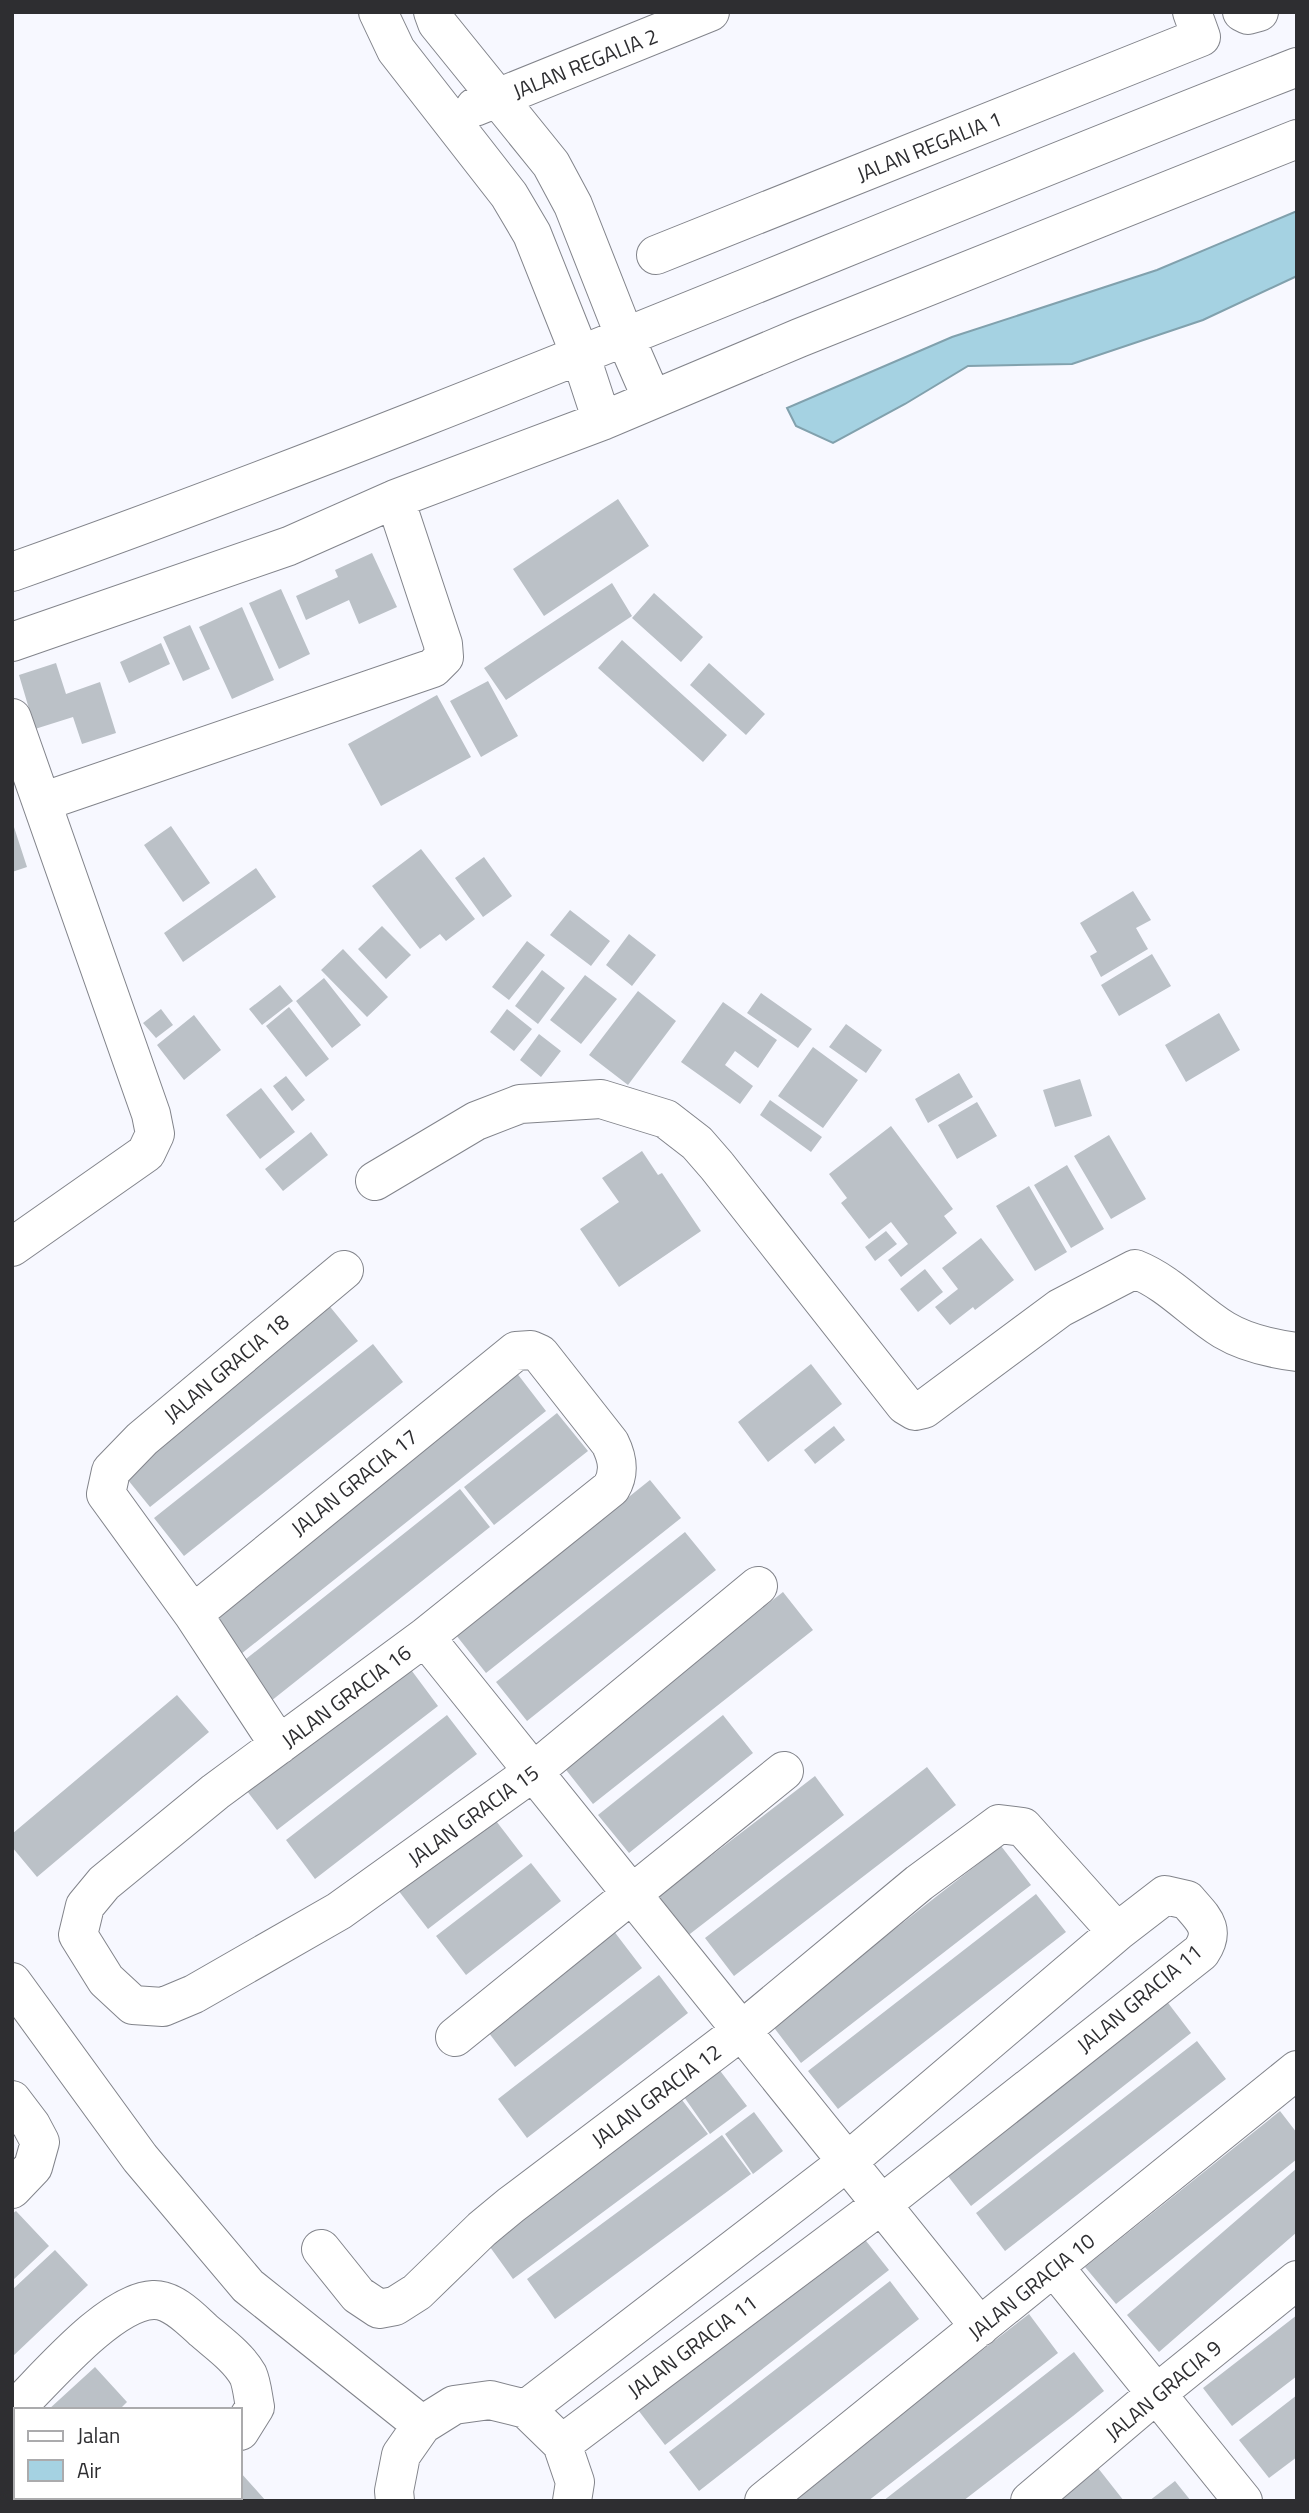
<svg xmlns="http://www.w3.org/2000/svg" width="1309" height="2513" font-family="'Titillium Web',sans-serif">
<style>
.water{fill:#a5d2e2;stroke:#81a1ad;stroke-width:2}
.building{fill:#bbc1c7}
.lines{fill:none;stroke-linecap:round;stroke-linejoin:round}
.minor-casing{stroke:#82848b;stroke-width:40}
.minor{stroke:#fff;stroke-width:38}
.labels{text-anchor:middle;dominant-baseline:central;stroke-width:5;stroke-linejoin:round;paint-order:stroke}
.street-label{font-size:21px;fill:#2e2e31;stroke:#fff}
</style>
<rect width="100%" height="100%" fill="#f7f8ff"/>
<path class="water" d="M 1297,211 L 1297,276 L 1203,320 L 1072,364 L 968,366 L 905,404 L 833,443 L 796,426 L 787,408 L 952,337 L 1157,270 Z"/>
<path class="building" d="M 618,499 L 649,546 L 544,616 L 513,569 Z
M 372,553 L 397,607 L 359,624 L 349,600 L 306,620 L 296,596 L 338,577 L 335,570 Z
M 612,583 L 632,616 L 506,700 L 484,668 Z
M 281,589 L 310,654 L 279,669 L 249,603 Z
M 654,593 L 703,637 L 681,662 L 632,618 Z
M 242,607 L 274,680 L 232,699 L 199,627 Z
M 190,625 L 210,669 L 183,681 L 163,637 Z
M 622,640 L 727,735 L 703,762 L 598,668 Z
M 161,643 L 170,664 L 129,683 L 120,662 Z
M 56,663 L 66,694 L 100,682 L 116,733 L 82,744 L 73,717 L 35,729 L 19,675 Z
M 709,663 L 765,714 L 746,735 L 690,685 Z
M 488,681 L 518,736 L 481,757 L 450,701 Z
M 437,695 L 471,757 L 381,806 L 348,744 Z
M 12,821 L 27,867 L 12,872 Z
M 171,826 L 210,883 L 183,902 L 144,845 Z
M 421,849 L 475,919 L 446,941 L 440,934 L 420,949 L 372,886 Z
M 484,857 L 512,896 L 483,917 L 455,878 Z
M 256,868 L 276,897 L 183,962 L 164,933 Z
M 1133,891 L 1151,920 L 1136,928 L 1148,949 L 1101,977 L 1090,956 L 1097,952 L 1080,923 Z
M 570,910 L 610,941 L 591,966 L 550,935 Z
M 382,926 L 411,955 L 386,979 L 358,949 Z
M 629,934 L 656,955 L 632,986 L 606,965 Z
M 527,941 L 545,955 L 509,1000 L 492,987 Z
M 343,949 L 388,997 L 367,1017 L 321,970 Z
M 1152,954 L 1171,986 L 1119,1016 L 1101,985 Z
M 542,970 L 565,988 L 538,1024 L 515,1006 Z
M 585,975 L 617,999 L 581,1044 L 550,1020 Z
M 324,978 L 361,1025 L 332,1048 L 296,1001 Z
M 280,985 L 293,1001 L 262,1025 L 249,1009 Z
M 638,991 L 676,1021 L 628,1085 L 589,1055 Z
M 761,993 L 812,1029 L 798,1048 L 747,1013 Z
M 723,1002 L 777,1040 L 758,1068 L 735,1051 L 725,1065 L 753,1086 L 740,1104 L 681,1062 Z
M 289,1007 L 329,1059 L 306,1077 L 266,1026 Z
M 161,1009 L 173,1025 L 156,1038 L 143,1023 Z
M 507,1009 L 532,1029 L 514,1051 L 490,1032 Z
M 1219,1013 L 1240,1050 L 1186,1082 L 1165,1045 Z
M 194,1015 L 221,1050 L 184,1080 L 157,1045 Z
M 846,1024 L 882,1050 L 866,1073 L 829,1047 Z
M 539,1034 L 561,1051 L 541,1077 L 520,1060 Z
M 813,1047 L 858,1080 L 823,1128 L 778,1096 Z
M 959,1073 L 973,1097 L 928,1123 L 915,1099 Z
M 286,1076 L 305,1100 L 292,1111 L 273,1086 Z
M 1080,1079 L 1092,1116 L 1055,1127 L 1043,1090 Z
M 261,1088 L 295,1132 L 260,1159 L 226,1115 Z
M 770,1100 L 822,1137 L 811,1152 L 760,1115 Z
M 977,1102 L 997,1136 L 957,1159 L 938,1125 Z
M 891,1126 L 953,1209 L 944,1216 L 957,1233 L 901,1277 L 888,1260 L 908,1244 L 891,1222 L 869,1239 L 841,1203 L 847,1198 L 829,1174 Z
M 311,1132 L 328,1155 L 283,1191 L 265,1169 Z
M 1109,1135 L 1146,1199 L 1111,1219 L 1074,1156 Z
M 642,1151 L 658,1175 L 662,1173 L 701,1231 L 619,1287 L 580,1229 L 619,1202 L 602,1178 Z
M 1067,1165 L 1104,1229 L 1071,1248 L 1034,1185 Z
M 1029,1186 L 1067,1252 L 1035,1271 L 996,1206 Z
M 886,1231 L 897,1244 L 875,1261 L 865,1247 Z
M 981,1238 L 1014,1280 L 975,1310 L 973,1307 L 950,1325 L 935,1307 L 958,1289 L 942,1268 Z
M 925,1269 L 943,1292 L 918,1312 L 900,1289 Z
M 327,1303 L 358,1341 L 150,1507 L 119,1469 Z
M 373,1344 L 403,1382 L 184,1556 L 154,1518 Z
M 811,1364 L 842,1404 L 768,1462 L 738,1422 Z
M 516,1372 L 546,1411 L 241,1654 L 210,1616 Z
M 557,1413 L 588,1451 L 494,1525 L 464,1487 Z
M 834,1426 L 845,1440 L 815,1464 L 804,1450 Z
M 650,1480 L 681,1518 L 486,1673 L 456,1635 Z
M 460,1489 L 490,1527 L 271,1701 L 241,1663 Z
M 685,1532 L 716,1570 L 527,1721 L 496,1682 Z
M 783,1592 L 813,1630 L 593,1804 L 563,1766 Z
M 409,1667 L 438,1706 L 277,1830 L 247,1791 Z
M 177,1695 L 209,1732 L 37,1877 L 12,1847 L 12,1834 Z
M 447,1715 L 477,1754 L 315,1879 L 286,1840 Z
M 723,1715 L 753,1753 L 629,1853 L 598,1815 Z
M 927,1767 L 956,1805 L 734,1976 L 705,1938 Z
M 815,1776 L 844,1815 L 686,1937 L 656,1898 Z
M 493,1817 L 523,1856 L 428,1929 L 398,1890 Z
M 1001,1846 L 1031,1885 L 801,2063 L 772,2025 Z
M 531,1863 L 561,1901 L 466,1975 L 436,1936 Z
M 1036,1894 L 1066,1932 L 838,2109 L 808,2071 Z
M 613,1930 L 642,1968 L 515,2067 L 485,2028 Z
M 659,1975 L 688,2013 L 527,2138 L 498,2099 Z
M 1162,1995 L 1191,2033 L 971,2206 L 941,2167 Z
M 1197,2041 L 1226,2079 L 1005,2251 L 976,2213 Z
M 718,2068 L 747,2106 L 710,2134 L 682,2094 Z
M 679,2096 L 708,2134 L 513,2279 L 485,2240 Z
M 1280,2111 L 1297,2133 L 1297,2159 L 1116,2304 L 1085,2267 Z
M 754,2112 L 783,2151 L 753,2174 L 725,2134 Z
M 722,2135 L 751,2174 L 555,2319 L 527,2279 Z
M 1297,2168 L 1297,2232 L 1159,2352 L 1127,2315 Z
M 16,2211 L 49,2246 L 12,2281 L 12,2214 Z
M 859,2232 L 889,2270 L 665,2445 L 635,2406 Z
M 55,2250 L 88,2285 L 12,2357 L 12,2290 Z
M 890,2281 L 919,2319 L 699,2491 L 669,2452 Z
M 1029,2314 L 1058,2353 L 868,2501 L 788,2501 Z
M 1297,2315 L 1297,2376 L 1232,2426 L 1203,2388 Z
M 1074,2352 L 1104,2391 L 1073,2416 L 963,2501 L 883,2501 Z
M 95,2367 L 127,2402 L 119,2410 L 48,2410 Z
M 1297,2395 L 1297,2457 L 1269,2478 L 1239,2440 Z
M 16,2440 L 16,2497 L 26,2497 L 22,2501 L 12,2501 L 12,2443 Z
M 1098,2468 L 1124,2501 L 1056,2501 Z
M 240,2472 L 266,2501 L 207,2501 L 211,2497 L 240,2497 Z
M 1175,2481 L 1191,2501 L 1149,2501 Z
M 37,2497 L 107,2497 L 104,2501 L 34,2501 Z"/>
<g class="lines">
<g class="minor-casing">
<path id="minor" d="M 378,12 L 396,50 L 509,195 L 532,234 L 581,357 L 602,421
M 433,12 L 437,23 L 551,164 L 573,205 L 625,337 L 652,399
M 1242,12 L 1248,15 L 1259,12
M 475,107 L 710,12
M 656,255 L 1201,37 L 1192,12
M 12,572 C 446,418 868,234 1297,67
M 12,642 L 289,546 L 395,499 L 602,421 L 799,338 L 1297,139
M 12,718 L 151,1114 L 155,1134 L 146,1153 L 12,1247
M 42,802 L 433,668 L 444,657 L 443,644 L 395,499
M 375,1181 L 476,1121 L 520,1104 L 601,1099 L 666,1119 L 697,1143 L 717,1166 L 905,1405 L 915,1411 L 924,1409 L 1060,1308 L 1135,1269 C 1170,1283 1193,1311 1224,1330 C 1244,1342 1274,1349 1297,1352
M 193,1614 L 516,1351 L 531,1350 L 540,1354 L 610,1443 C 618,1459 620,1473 611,1488 L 425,1637 L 215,1792 L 104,1883 L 85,1906 L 78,1935 L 106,1980 L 133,2005 L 163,2007 L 194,1994 L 339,1911 L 533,1772 L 758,1586
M 425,1637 L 980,2327
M 279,1745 L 193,1614 L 106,1494 L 111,1471 L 142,1439 L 344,1270
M 12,1982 L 140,2158 L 248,2286 L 422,2425
M 455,2037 L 784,1771
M 12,2100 L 31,2125 L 40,2142 L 33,2167 L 12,2189
M 321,2249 L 358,2295 L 379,2309 L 395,2306 L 417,2292 L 482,2229 L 511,2205 L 741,2031 L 919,1883 L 999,1824 L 1023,1827 L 1117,1932
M 1054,2267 L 1243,2501
M 526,2409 L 847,2162 L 1117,1932 L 1165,1895 L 1187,1900 C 1202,1918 1217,1928 1201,1952 L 882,2204 L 562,2444
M 12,2412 C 44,2381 109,2302 153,2300 C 172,2299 190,2318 203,2330 C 218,2343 238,2357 248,2375 C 252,2384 253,2397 255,2407 L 240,2431
M 170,2501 L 174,2497
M 395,2501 L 394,2491 L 401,2455 L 422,2425 L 454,2405 L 490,2400 L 526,2409 L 562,2444 L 575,2482 L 572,2501
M 764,2501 L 1297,2070
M 1030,2501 L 1156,2394 L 1297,2280"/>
</g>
<use href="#minor" class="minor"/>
</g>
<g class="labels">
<g class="street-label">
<text transform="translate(585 63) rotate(-22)">JALAN REGALIA 2</text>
<text transform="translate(929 146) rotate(-22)">JALAN REGALIA 1</text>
<text transform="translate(226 1368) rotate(-40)">JALAN GRACIA 18</text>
<text transform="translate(354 1482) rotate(-39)">JALAN GRACIA 17</text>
<text transform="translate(346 1696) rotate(-37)">JALAN GRACIA 16</text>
<text transform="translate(473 1815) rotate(-36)">JALAN GRACIA 15</text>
<text transform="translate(1139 1998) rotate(-40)">JALAN GRACIA 11</text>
<text transform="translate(656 2095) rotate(-37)">JALAN GRACIA 12</text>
<text transform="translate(1031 2286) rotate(-39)">JALAN GRACIA 10</text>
<text transform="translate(692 2346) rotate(-37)">JALAN GRACIA 11</text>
<text transform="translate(1163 2390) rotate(-40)">JALAN GRACIA 9</text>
</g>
</g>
<rect width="1309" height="2513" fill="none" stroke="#2e2e31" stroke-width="28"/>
<rect x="14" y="2408" width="228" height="91" fill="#ffffff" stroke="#ababad" stroke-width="2"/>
<rect x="28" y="2431" width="35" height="10" fill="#ffffff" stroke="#ababad" stroke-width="2"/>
<text x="77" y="2443" font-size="21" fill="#2e2e31">Jalan</text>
<rect x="28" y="2460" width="35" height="21" fill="#a5d2e2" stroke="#ababad" stroke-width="2"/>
<text x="77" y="2478" font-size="21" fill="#2e2e31">Air</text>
</svg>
